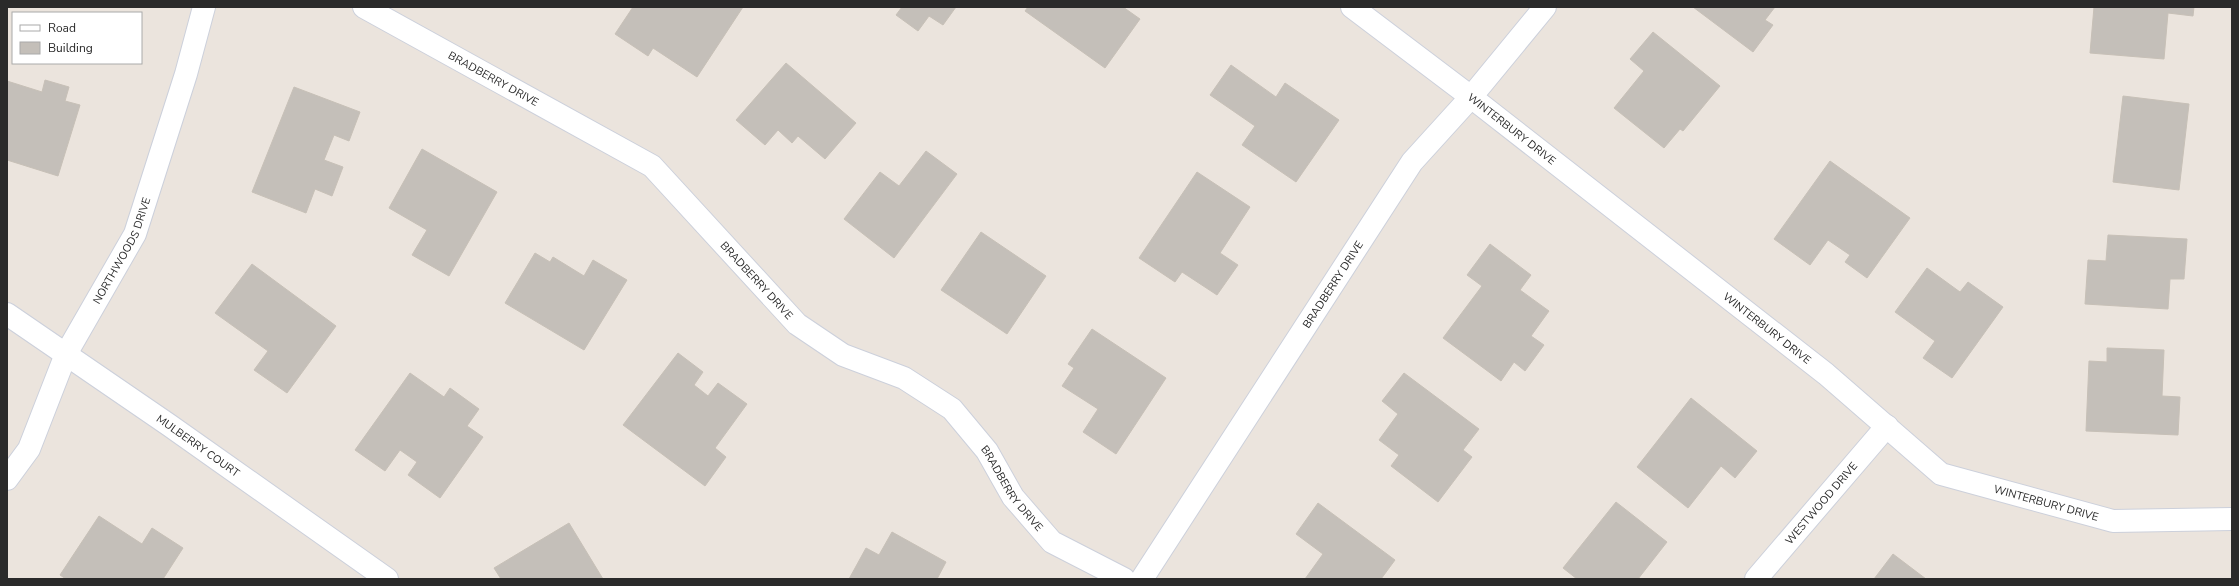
<svg xmlns="http://www.w3.org/2000/svg" width="2239" height="586" font-family="'Nunito Sans',sans-serif">
<style>
.building{fill:#c4bfb9;stroke:#c7c0b7}
.lines{fill:none;stroke-linecap:round;stroke-linejoin:round}
.street-casing{stroke:#ccd0db;stroke-width:24}
.street{stroke:#fff;stroke-width:22}
.labels{text-anchor:middle;dominant-baseline:central;stroke-width:3;stroke-linejoin:round;paint-order:stroke}
.street-label{font-size:11px;fill:#2a2a2a;stroke:#fff}
</style>
<rect width="100%" height="100%" fill="#ebe4dd"/>
<path class="building" d="M 633,7 L 743,7 L 697,77 L 653,48 L 648,56 L 615,34 Z
M 902,7 L 956,7 L 943,25 L 929,16 L 918,31 L 896,15 Z
M 1028,7 L 1123,7 L 1140,19 L 1105,68 L 1025,11 Z
M 1693,7 L 1775,7 L 1765,20 L 1773,25 L 1753,52 Z
M 2094,7 L 2194,7 L 2193,16 L 2168,13 L 2164,59 L 2090,53 Z
M 1653,32 L 1720,86 L 1683,131 L 1680,129 L 1664,148 L 1614,108 L 1644,71 L 1630,59 Z
M 786,63 L 856,123 L 825,159 L 798,136 L 792,143 L 778,130 L 765,145 L 736,120 Z
M 1231,65 L 1276,97 L 1285,83 L 1339,120 L 1296,182 L 1242,145 L 1255,126 L 1210,95 Z
M 45,80 L 69,87 L 65,101 L 80,105 L 58,176 L 7,160 L 7,81 L 42,92 Z
M 294,87 L 360,112 L 349,141 L 334,135 L 324,160 L 343,167 L 332,196 L 315,189 L 306,213 L 252,192 Z
M 2123,96 L 2189,104 L 2179,190 L 2113,182 Z
M 422,149 L 497,192 L 449,276 L 412,255 L 427,230 L 389,208 Z
M 926,151 L 957,174 L 894,258 L 844,219 L 880,172 L 899,186 Z
M 1830,161 L 1910,218 L 1867,278 L 1845,262 L 1850,255 L 1828,240 L 1810,265 L 1774,239 Z
M 1197,172 L 1250,207 L 1220,253 L 1238,265 L 1217,295 L 1182,272 L 1175,282 L 1139,258 Z
M 981,232 L 1046,276 L 1007,334 L 941,290 Z
M 2108,235 L 2187,239 L 2184,279 L 2170,279 L 2168,309 L 2085,304 L 2088,260 L 2106,261 Z
M 1490,244 L 1531,275 L 1520,290 L 1549,311 L 1531,336 L 1544,345 L 1525,371 L 1514,362 L 1501,381 L 1443,338 L 1482,286 L 1467,275 Z
M 535,253 L 550,262 L 553,257 L 584,276 L 593,260 L 627,280 L 584,350 L 505,303 Z
M 252,264 L 336,326 L 287,393 L 254,370 L 268,351 L 215,313 Z
M 1927,268 L 1960,292 L 1968,282 L 2003,307 L 1952,378 L 1923,358 L 1935,341 L 1895,312 Z
M 1092,329 L 1166,378 L 1116,454 L 1083,432 L 1098,409 L 1062,386 L 1074,368 L 1068,364 Z
M 2107,348 L 2164,350 L 2162,396 L 2180,397 L 2178,435 L 2086,431 L 2089,361 L 2107,362 Z
M 678,353 L 703,372 L 694,385 L 708,396 L 718,383 L 747,404 L 715,448 L 726,457 L 705,486 L 623,425 Z
M 410,373 L 444,397 L 450,388 L 479,409 L 467,426 L 483,437 L 440,498 L 408,475 L 417,462 L 400,450 L 385,471 L 355,450 Z
M 1404,373 L 1479,429 L 1463,450 L 1472,457 L 1438,502 L 1391,466 L 1399,455 L 1379,440 L 1398,414 L 1382,401 Z
M 1691,398 L 1757,451 L 1735,478 L 1721,466 L 1688,508 L 1637,467 Z
M 1616,502 L 1667,542 L 1638,579 L 1577,579 L 1563,568 Z
M 1318,503 L 1395,560 L 1381,579 L 1305,579 L 1323,554 L 1296,534 Z
M 99,516 L 142,544 L 152,528 L 183,548 L 163,579 L 66,579 L 60,575 Z
M 569,523 L 603,579 L 501,579 L 494,568 Z
M 892,532 L 946,562 L 937,579 L 849,579 L 866,548 L 879,555 Z
M 1893,554 L 1926,579 L 1874,579 Z"/>
<g class="lines">
<g class="street-casing">
<g id="street">
<path id="s1" d="M 364,7 L 652,166 L 797,324 L 843,355 L 904,378 L 952,409 L 987,451 L 1013,497 L 1052,542 L 1124,579"/>
<path id="s2" d="M 1352,7 L 1471,97 L 1826,374 L 1941,474 L 2113,521 L 2232,519"/>
<path id="s3" d="M 7,314 L 169,425 L 387,579"/>
<path id="s4" d="M 7,479 L 29,449 L 66,354 L 135,234 L 186,74 L 204,7"/>
<path id="s5" d="M 1142,579 L 1412,162 L 1471,97 L 1545,7"/>
<path id="s6" d="M 1756,579 L 1887,426"/>
</g>
</g>
<use href="#street" class="street"/>
</g>
<g class="labels">
<g class="street-label">
<text stroke="none"><textPath href="#s1" startOffset="148">BRADBERRY DRIVE</textPath></text>
<text stroke="none"><textPath href="#s2" startOffset="201">WINTERBURY DRIVE</textPath></text>
<text stroke="none"><textPath href="#s4" startOffset="257">NORTHWOODS DRIVE</textPath></text>
<text stroke="none"><textPath href="#s1" startOffset="484">BRADBERRY DRIVE</textPath></text>
<text stroke="none"><textPath href="#s5" startOffset="351">BRADBERRY DRIVE</textPath></text>
<text stroke="none"><textPath href="#s2" startOffset="525">WINTERBURY DRIVE</textPath></text>
<text stroke="none"><textPath href="#s3" startOffset="232">MULBERRY COURT</textPath></text>
<text stroke="none"><textPath href="#s1" startOffset="821">BRADBERRY DRIVE</textPath></text>
<text stroke="none"><textPath href="#s6" startOffset="100">WESTWOOD DRIVE</textPath></text>
<text stroke="none"><textPath href="#s2" startOffset="861">WINTERBURY DRIVE</textPath></text>
</g>
</g>
<rect width="2239" height="586" fill="none" stroke="#2a2a2a" stroke-width="16"/>
<rect x="12" y="12" width="130" height="52" fill="#ffffff" stroke="#aaaaaa"/>
<rect x="20" y="25" width="20" height="6" fill="#ffffff" stroke="#aaaaaa"/>
<text x="48" y="32" font-size="12" fill="#2a2a2a">Road</text>
<rect x="20" y="42" width="20" height="12" fill="#c4bfb9" stroke="#aaaaaa"/>
<text x="48" y="52" font-size="12" fill="#2a2a2a">Building</text>
</svg>
